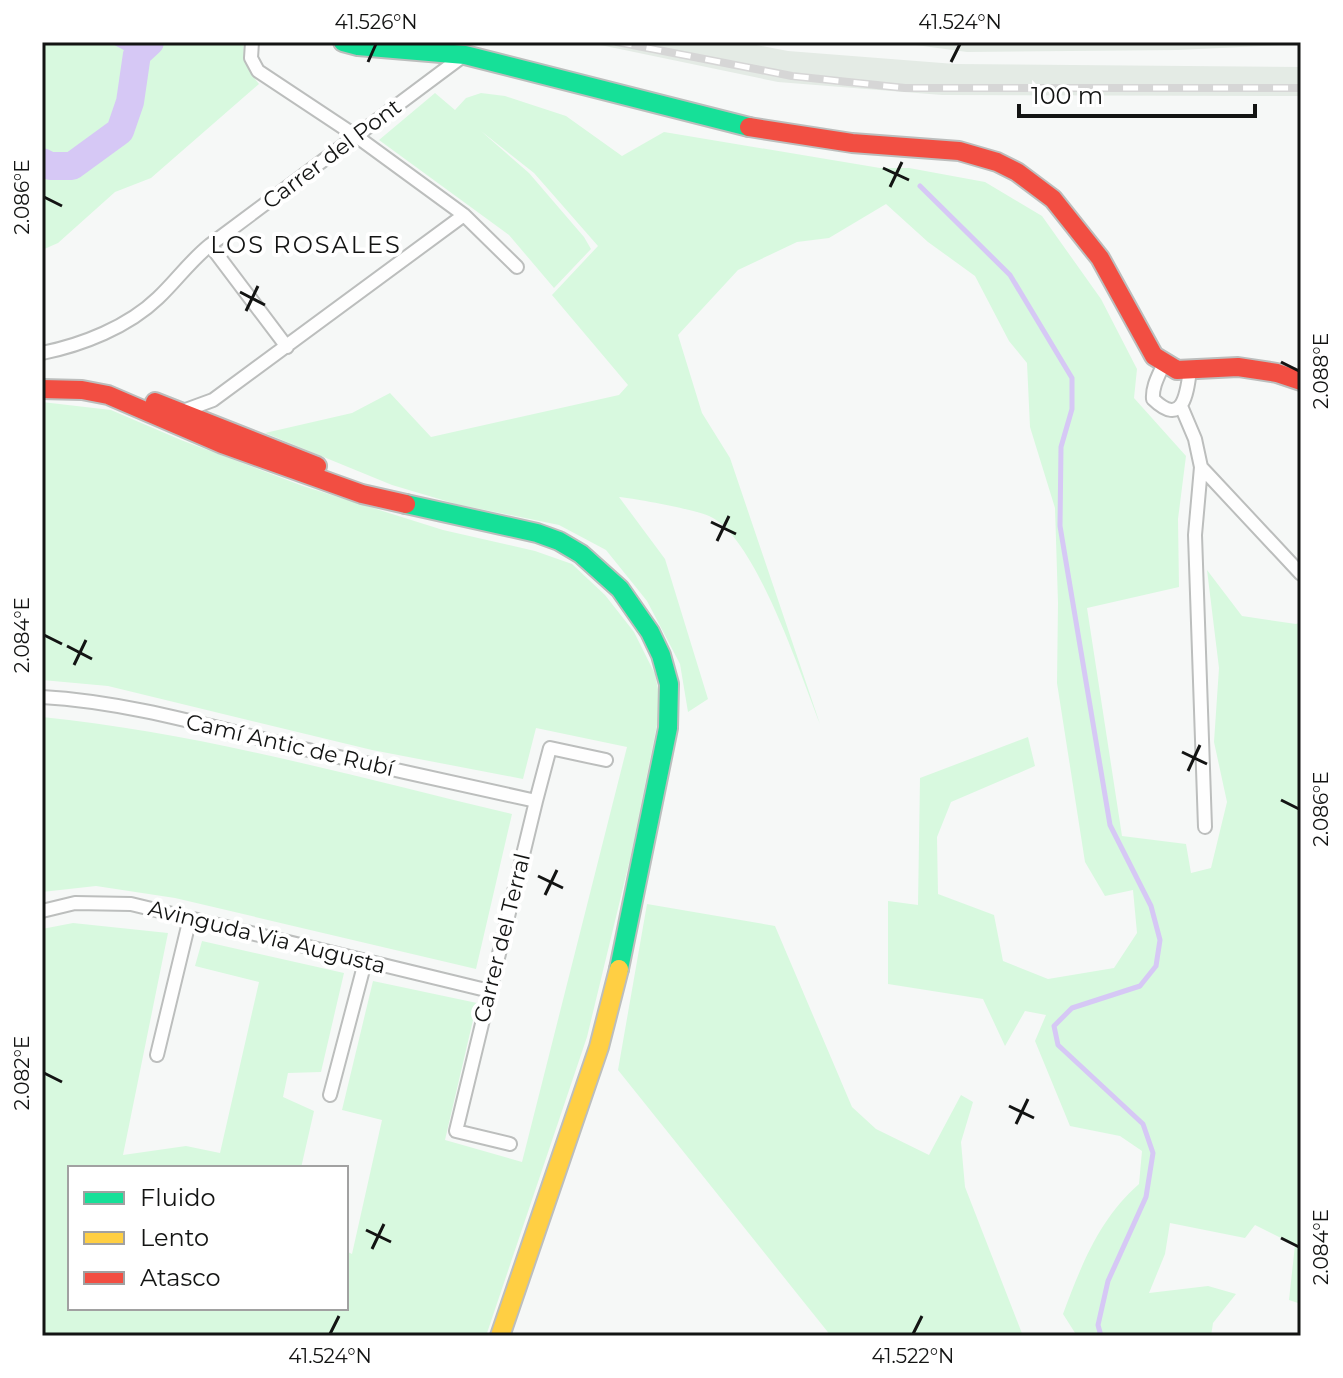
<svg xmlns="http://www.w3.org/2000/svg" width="1343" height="1378" font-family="Montserrat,sans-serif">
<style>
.built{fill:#e4ebe5}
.green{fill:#d8f9df}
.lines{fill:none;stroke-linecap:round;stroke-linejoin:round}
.stream{stroke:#d6c8f5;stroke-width:5}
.river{stroke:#d6c8f5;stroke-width:28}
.street-casing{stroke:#bcbebd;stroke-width:16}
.fast-casing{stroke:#bcbebd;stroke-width:22}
.slow-casing{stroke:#bcbebd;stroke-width:22}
.jam-casing{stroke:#bcbebd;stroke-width:22}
.street{stroke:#fefefe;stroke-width:12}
.fast{stroke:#16e098;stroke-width:18}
.slow{stroke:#ffcf43;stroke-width:18}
.jam{stroke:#f24e42;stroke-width:18}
.rail-casing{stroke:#d6d6d6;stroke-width:8}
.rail{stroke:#fff;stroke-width:5;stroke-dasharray:15;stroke-linecap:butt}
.ticks{fill:none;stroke:#131413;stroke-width:3}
.labels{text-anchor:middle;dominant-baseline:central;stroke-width:8;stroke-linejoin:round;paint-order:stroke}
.street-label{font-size:22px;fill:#131413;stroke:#fff}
.neighbourhood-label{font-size:24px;letter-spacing:2px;fill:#131413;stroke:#fff}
.neatline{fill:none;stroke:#131413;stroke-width:3}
.ticks-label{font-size:20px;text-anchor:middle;fill:#131413}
</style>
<rect width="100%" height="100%" fill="#f6f8f7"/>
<path class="built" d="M 586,42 L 741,42 L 788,51 L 955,64 L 1301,67 L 1301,96 L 942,95 L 778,82 Z
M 894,42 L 1301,42 L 1301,44 L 1178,50 L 967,52 Z"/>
<path class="green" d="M 42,42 L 244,42 C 242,59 249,71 259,84 L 151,178 L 115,192 L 58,243 L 42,250 Z
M 435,93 L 455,110 L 466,98 L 481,93 L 505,96 L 566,116 L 622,156 L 664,132 L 880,168 L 909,168 L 985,182 L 1042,216 L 1101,299 L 1137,369 L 1134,398 L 1186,456 L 1178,519 L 1179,587 L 1087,608 L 1122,836 L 1186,844 L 1191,873 L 1211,868 L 1227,802 L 1214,742 L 1219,668 L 1207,570 L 1242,616 L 1296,624 L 1301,622 L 1301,1304 L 1289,1300 L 1295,1245 L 1255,1225 L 1245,1238 L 1170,1223 L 1165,1254 L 1149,1293 L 1208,1286 L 1236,1294 L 1213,1323 L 1211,1336 L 1077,1336 L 1063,1314 C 1081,1266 1099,1219 1139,1184 L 1142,1151 L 1120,1136 L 1070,1126 L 1035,1041 L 1046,1015 L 1025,1011 L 1005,1046 L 983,999 L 888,984 L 888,901 L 918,905 L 920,778 L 1028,737 L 1035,766 L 951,802 L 937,837 L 938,894 L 994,915 L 1003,961 L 1048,979 L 1114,968 L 1137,933 L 1133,890 L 1105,896 L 1085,862 L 1057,683 L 1058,603 L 1055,508 L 1030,427 L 1027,363 L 1009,341 L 975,276 L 928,242 L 886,204 L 829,238 L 797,242 L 738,270 L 678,335 L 702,413 L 730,458 L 820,724 C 801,676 755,535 709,516 C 692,509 638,499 619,497 L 665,559 L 708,699 L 688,712 L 680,664 L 647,601 L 606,550 L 559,525 L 456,504 L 392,485 L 265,433 L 352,413 L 390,393 L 431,437 L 619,395 L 628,385 L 552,295 L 598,246 L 534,173 L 481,131 L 529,173 L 584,237 L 591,249 L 554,288 L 509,235 L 379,140 Z
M 42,402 L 111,410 L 181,440 L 303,486 L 443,530 L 535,551 L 572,564 L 605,595 L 634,632 L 655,674 L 661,705 L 630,859 L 587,1037 L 486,1336 L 42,1336 L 42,929 L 73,923 L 168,933 L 123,1155 L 186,1146 L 220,1153 L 259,982 L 195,966 L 202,941 L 344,973 L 321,1072 L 288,1073 L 283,1097 L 314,1111 L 301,1168 L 70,1168 L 70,1308 L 346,1308 L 346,1251 L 352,1254 L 382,1120 L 342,1110 L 373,981 L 477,1003 L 445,1140 L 522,1162 L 627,747 L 536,728 L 523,779 L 372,750 L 108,686 L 42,680 Z
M 42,717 C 201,733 356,777 512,814 L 476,969 L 175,898 L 96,886 L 42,892 Z
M 647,904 L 775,926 L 852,1107 L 876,1129 L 929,1155 L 961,1095 L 973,1102 L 961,1142 L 965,1187 L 1023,1336 L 831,1336 L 618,1070 Z"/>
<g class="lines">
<path class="stream" d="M 114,42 L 137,54
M 920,186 L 1010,275 L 1072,378 L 1072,409 L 1061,447 L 1060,526 L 1110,825 L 1151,906 L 1160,940 L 1156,966 L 1140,986 L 1072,1008 L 1054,1026 L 1058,1045 L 1143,1124 L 1153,1153 L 1146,1197 L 1108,1281 L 1098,1325 L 1101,1336"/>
<path class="river" d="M 42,162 L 50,166 L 72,166 L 120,131 L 130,102 L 137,54 L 150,42"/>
<g class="street-casing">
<path id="street" d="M 252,42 L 251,58 L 258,71 L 356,136 L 464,215 L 517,267
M 210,245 L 287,347
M 42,353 C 82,345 128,327 158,298 C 176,281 190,261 210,245 L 463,56
M 1164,363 C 1159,375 1152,386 1153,399 C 1183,428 1187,393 1190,370
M 1181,406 L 1195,439 L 1201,467 L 1195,535 L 1205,827
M 183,411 L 213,400 L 464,215
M 1201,467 L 1301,574
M 42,697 C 131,702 218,729 304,749 C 381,767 459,784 536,801
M 42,911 L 75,903 L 131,904 L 490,991
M 157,1055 L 190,918
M 330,1095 L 365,962
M 510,1144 L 456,1131 L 536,801 L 550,748 L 606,760"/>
</g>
<g class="fast-casing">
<path id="fast" d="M 343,42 L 358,46 L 465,55 L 749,127
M 406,504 L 537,533 L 559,541 L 581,554 L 620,589 L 650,632 L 661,655 L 669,684 L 668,728 L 619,969"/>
</g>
<g class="slow-casing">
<path id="slow" d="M 500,1336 L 599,1047 L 619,969"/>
</g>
<g class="jam-casing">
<path id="jam" d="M 749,127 L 852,143 L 959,151 L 997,162 L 1017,172 L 1053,199 L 1100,258 L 1154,356 L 1177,370 L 1238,367 L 1277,373 L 1301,381
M 42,389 L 82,390 L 108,395 L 222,444 L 362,494 L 406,504
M 155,402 L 317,466"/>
</g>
<use href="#street" class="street"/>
<use href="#fast" class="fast"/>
<use href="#slow" class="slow"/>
<use href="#jam" class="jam"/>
<g class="rail-casing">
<path id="rail" d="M 617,42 L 792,76 L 905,88 L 1301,88"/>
</g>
<use href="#rail" class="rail"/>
</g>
<path class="ticks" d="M 368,62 L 376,44M 951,62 L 960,44M 883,168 L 909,180M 890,187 L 902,162M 44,197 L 62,206M 240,292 L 265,305M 246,311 L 258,286M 1281,362 L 1299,371M 711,522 L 736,534M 717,541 L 729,516M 44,635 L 62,644M 67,646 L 92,659M 74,665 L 86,640M 1182,752 L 1207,764M 1188,771 L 1200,745M 1281,800 L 1299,809M 538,876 L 563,888M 545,895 L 557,870M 44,1073 L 62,1082M 1009,1106 L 1034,1118M 1016,1124 L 1028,1099M 366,1230 L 391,1242M 1281,1238 L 1299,1247M 372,1249 L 384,1224M 330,1334 L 339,1316M 913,1334 L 922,1316"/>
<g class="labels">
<g class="street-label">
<text transform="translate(332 154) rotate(-37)">Carrer del Pont</text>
<text transform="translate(290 745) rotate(13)">Camí Antic de Rubí</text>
<text transform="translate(267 937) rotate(14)">Avinguda Via Augusta</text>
<text transform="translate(502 938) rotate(-76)">Carrer del Terral</text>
</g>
<g class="neighbourhood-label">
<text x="306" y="244">LOS ROSALES</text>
</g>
</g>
<rect width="1343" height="1378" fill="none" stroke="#ffffff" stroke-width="88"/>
<rect x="68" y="1166" width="280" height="144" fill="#ffffff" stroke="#a1a1a1" stroke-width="2"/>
<rect x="84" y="1192" width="40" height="12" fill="#16e098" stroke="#a1a1a1" stroke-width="2"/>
<text x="140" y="1206" font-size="24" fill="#131413">Fluido</text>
<rect x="84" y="1232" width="40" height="12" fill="#ffcf43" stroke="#a1a1a1" stroke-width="2"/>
<text x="140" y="1246" font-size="24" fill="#131413">Lento</text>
<rect x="84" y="1272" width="40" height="12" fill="#f24e42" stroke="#a1a1a1" stroke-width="2"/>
<text x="140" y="1286" font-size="24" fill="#131413">Atasco</text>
<path d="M1019 104v12h236v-12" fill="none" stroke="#131413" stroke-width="4"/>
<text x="1031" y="104" font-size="24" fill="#131413" stroke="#ffffff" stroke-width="6" paint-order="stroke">100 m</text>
<rect x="44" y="44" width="1255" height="1290" class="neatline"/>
<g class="ticks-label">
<text x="376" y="29">41.526°N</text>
<text x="960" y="29">41.524°N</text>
<text transform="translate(22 197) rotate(-90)" y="7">2.086°E</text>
<text transform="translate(1321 371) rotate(-90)" y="7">2.088°E</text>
<text transform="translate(22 635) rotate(-90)" y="7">2.084°E</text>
<text transform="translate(1321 809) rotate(-90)" y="7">2.086°E</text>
<text transform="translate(22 1073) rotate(-90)" y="7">2.082°E</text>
<text transform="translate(1321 1247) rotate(-90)" y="7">2.084°E</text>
<text x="330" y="1363">41.524°N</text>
<text x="913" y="1363">41.522°N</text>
</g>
</svg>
